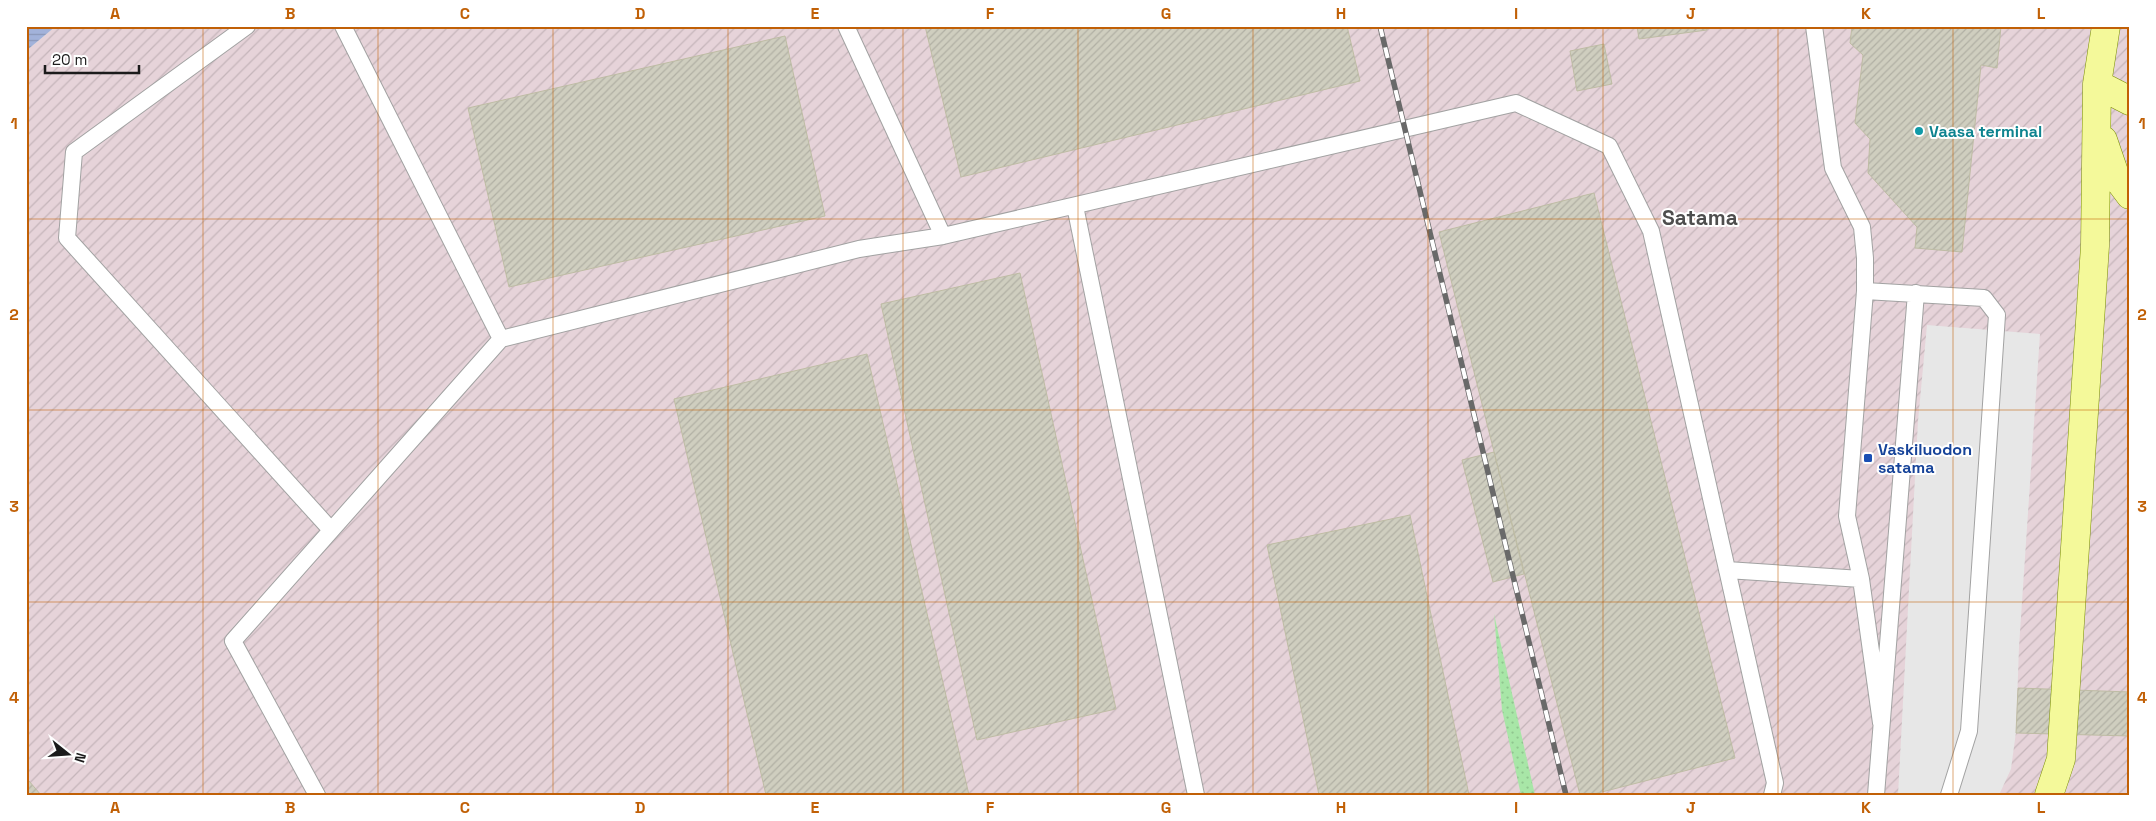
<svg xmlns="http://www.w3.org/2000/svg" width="2156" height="821" font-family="'Space Grotesk',sans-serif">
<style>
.industrial{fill:url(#industrial-furrows)}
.grass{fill:url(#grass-dots)}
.parking{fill:#e7e7e7}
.water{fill:url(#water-rules)}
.building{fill:url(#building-hatch);stroke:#bebca4}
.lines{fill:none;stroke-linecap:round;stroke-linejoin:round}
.lane-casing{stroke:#a2a2a2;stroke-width:18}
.primary-casing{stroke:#798e04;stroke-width:29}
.lane{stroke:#fff;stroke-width:16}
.primary{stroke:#f4f99a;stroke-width:28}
.rail-casing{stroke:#696969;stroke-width:5.5}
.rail{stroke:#fff;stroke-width:4;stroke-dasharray:11;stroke-linecap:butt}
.grid{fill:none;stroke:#c16006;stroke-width:1;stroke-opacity:0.55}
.culture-dot{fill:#0f9aa8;stroke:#fff;stroke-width:2}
.transit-dot{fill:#1a4fb4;stroke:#fff;stroke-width:2}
.labels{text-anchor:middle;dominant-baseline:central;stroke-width:4;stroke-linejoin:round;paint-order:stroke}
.culture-label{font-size:16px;font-weight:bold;fill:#0d838f;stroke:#fff;text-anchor:start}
.transit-label{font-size:16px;font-weight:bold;fill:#164399;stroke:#fff;text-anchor:start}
.district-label{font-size:21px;font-weight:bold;fill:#4e4e4e;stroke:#fff}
.neatline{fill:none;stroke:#c16006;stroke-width:2}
.grid-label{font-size:16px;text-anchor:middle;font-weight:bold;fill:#c16006}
</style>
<defs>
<pattern id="industrial-furrows" width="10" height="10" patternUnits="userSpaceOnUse" patternTransform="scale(1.25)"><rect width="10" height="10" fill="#e6d3d9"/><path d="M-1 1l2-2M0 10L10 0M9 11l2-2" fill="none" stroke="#c5b5ba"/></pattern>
<pattern id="grass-dots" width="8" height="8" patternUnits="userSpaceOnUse" patternTransform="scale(1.25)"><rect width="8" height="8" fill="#a8e6a7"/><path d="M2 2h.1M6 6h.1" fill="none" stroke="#90c58f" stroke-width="1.8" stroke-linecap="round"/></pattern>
<pattern id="water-rules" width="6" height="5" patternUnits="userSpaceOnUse" patternTransform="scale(1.25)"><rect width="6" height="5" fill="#a2b2da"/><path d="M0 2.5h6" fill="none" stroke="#8b98ba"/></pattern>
<pattern id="building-hatch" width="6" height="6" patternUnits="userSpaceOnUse" patternTransform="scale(1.25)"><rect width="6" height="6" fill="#cfcebf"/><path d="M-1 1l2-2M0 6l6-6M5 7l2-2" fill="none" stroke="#b1b0a4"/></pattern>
</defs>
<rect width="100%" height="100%" fill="#ebede1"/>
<path class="industrial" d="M 56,26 L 2130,26 L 2130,795 L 26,795 L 26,51 Z"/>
<path class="grass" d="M 1494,614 L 1535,795 L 1521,795 L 1502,710 Z"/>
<path class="parking" d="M 1927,325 L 2040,334 L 2019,647 L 2016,732 L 2011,769 L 1999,795 L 1898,795 L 1918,421 Z"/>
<path class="water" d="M 26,26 L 56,26 L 26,51 Z"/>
<path class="building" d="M 925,26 L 1347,26 L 1360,81 L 961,177 Z
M 1637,26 L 1707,26 L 1707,30 L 1639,39 Z
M 1852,26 L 2001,26 L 1997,68 L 1981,65 L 1962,252 L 1915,248 L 1917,227 L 1868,173 L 1870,139 L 1855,123 L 1863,55 L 1850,43 Z
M 785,36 L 825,216 L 509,287 L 468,108 Z
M 1604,44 L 1612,84 L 1577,91 L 1570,51 Z
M 1594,193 L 1735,758 L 1590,795 L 1580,795 L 1439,232 Z
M 1020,273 L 1116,709 L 977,740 L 881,304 Z
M 867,354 L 969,795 L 766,795 L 674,399 Z
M 1494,452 L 1524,574 L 1493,582 L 1462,460 Z
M 1410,515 L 1469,795 L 1319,795 L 1267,545 Z
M 2018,688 L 2130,692 L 2130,736 L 2016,733 Z
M 29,781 L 41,795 L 26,795 L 26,783 Z"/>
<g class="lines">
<g class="lane-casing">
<path id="lane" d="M 247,26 L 74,152 L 67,238 L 331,530
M 343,26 L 501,339
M 846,26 L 943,236
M 1814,26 L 1833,168 L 1862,227 L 1865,258 L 1865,291
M 1075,206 L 1196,795
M 1727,570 L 1861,579
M 1881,723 L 1861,579 L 1847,516 L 1865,291 L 1984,298 L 1997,315 L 1969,731 L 1949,795
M 317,795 L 233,641 L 501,339 L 859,249 L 943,236 L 1516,103 L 1609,146 L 1651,231 L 1775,783 L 1772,795
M 1876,795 L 1916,293"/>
</g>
<g class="primary-casing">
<path id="primary" d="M 2097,84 L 2130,101
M 2103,140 L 2115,175 L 2130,195
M 2049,795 L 2061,759 L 2095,246 L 2097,84 L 2106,26"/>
</g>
<use href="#lane" class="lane"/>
<use href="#primary" class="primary"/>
<g class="rail-casing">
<path id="rail" d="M 1380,26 L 1566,795"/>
</g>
<use href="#rail" class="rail"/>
</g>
<path class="grid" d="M 203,26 L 203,795M 378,26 L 378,795M 553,26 L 553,795M 728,26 L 728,795M 903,26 L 903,795M 1078,26 L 1078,795M 1253,26 L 1253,795M 1428,26 L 1428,795M 1603,26 L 1603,795M 1778,26 L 1778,795M 1953,26 L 1953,795M 26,219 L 2130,219M 26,410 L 2130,410M 26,602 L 2130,602"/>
<circle class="culture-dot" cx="1919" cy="131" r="5"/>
<rect class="transit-dot" x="1863" y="453" width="10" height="10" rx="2.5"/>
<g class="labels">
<g class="culture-label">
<text x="1929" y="131">Vaasa terminal</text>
</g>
<g class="transit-label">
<text x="1878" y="449">Vaskiluodon<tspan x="1878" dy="18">satama</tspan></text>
</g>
<g class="district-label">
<text x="1700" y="217">Satama</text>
</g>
</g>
<rect width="2156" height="821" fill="none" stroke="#ffffff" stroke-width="55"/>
<g transform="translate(68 754) rotate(107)" stroke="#ffffff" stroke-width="4" paint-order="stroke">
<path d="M0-4L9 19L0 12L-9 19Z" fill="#1b1b1b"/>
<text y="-8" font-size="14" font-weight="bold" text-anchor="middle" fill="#1b1b1b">N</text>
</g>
<path d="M45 65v8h94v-8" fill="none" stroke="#1b1b1b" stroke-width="2.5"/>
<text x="52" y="65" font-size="15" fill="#1b1b1b" stroke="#ffffff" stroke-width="4" paint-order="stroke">20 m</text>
<rect x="28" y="28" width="2100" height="766" class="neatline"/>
<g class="grid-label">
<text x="115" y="19">A</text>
<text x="290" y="19">B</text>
<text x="465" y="19">C</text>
<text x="640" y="19">D</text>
<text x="815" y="19">E</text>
<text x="990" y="19">F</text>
<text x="1166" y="19">G</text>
<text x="1341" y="19">H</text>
<text x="1516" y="19">I</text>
<text x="1691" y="19">J</text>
<text x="1866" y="19">K</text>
<text x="2041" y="19">L</text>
<text x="14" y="129">1</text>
<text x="2142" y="129">1</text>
<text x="14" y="320">2</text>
<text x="2142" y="320">2</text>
<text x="14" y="512">3</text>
<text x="2142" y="512">3</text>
<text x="14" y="703">4</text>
<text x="2142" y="703">4</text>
<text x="115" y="813">A</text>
<text x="290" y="813">B</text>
<text x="465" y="813">C</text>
<text x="640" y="813">D</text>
<text x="815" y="813">E</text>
<text x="990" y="813">F</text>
<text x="1166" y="813">G</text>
<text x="1341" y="813">H</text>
<text x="1516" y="813">I</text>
<text x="1691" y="813">J</text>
<text x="1866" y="813">K</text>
<text x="2041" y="813">L</text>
</g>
</svg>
